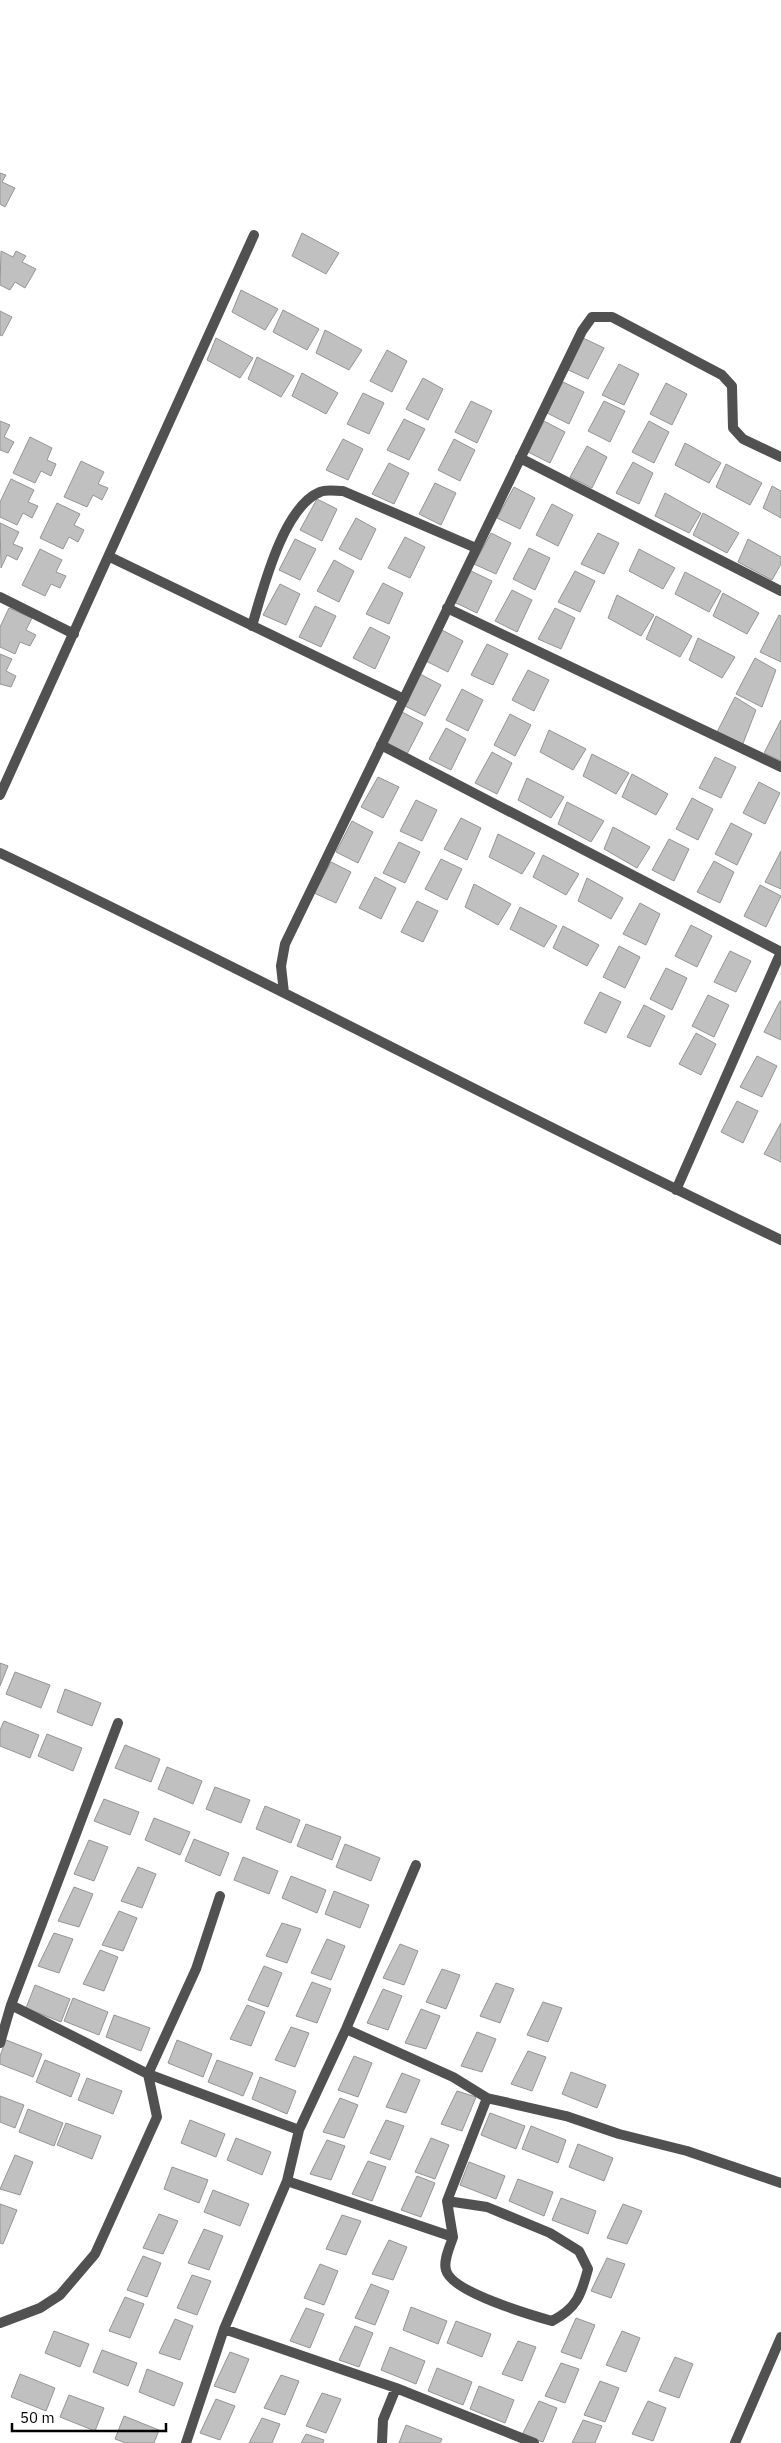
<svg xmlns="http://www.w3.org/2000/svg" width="781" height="2443" font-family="'IBM Plex Sans',sans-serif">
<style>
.building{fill:#c0c0c0;stroke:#959595}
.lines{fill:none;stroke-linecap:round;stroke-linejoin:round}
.minor{stroke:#515151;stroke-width:10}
</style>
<rect width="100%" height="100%" fill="#fff"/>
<path class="building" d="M 0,173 L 6,175 L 2,182 L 15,188 L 5,207 L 0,204 Z
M 302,233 L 339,253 L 326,274 L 292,256 Z
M 1,251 L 13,257 L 16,251 L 26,256 L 22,262 L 36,269 L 25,288 L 15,282 L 10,290 L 0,285 Z
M 241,290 L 278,309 L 265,330 L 232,312 Z
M 283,310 L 319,329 L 307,350 L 273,332 Z
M 0,311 L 12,317 L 2,336 L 0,335 Z
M 325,330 L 362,350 L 349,370 L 316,353 Z
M 216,338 L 253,358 L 240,378 L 207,360 Z
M 583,338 L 604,348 L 588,379 L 566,369 Z
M 387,350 L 407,361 L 392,392 L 370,381 Z
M 257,357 L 294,376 L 281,397 L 248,379 Z
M 619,364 L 639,374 L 624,405 L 602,395 Z
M 302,373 L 338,393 L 326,414 L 292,396 Z
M 423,378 L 443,389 L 428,420 L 406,409 Z
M 563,382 L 584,392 L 569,424 L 547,413 Z
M 666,383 L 687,394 L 672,425 L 650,414 Z
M 363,393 L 384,403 L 369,434 L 347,424 Z
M 471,401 L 492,411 L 477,443 L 455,432 Z
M 604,401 L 625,411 L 610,442 L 588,431 Z
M 404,419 L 425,429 L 409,460 L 387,450 Z
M 0,421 L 10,425 L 4,437 L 14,442 L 8,453 L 0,450 Z
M 544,421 L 565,432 L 550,463 L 528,452 Z
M 649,421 L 669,432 L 654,463 L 632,452 Z
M 30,437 L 52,448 L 47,460 L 56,464 L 51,476 L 41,471 L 35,483 L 13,473 Z
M 343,439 L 363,449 L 348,480 L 326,470 Z
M 454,439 L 475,450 L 460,481 L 438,470 Z
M 685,443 L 721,463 L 709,483 L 675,465 Z
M 587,446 L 607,457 L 592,488 L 570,477 Z
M 81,461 L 104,472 L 98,484 L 108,488 L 102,500 L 93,495 L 87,507 L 64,497 Z
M 633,462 L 653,473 L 639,504 L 616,493 Z
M 389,463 L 409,473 L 394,504 L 372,494 Z
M 726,464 L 762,483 L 750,505 L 716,487 Z
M 11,479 L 34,490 L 28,502 L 38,506 L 32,518 L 23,513 L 17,525 L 0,517 L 0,502 Z
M 435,483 L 456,493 L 441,525 L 419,514 Z
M 772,486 L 781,491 L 781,518 L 763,508 Z
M 514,487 L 535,498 L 520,529 L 497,518 Z
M 665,493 L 701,513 L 689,533 L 655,516 Z
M 317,499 L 337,509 L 322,541 L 300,530 Z
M 57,503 L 80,514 L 74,525 L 84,530 L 78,542 L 69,537 L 63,549 L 40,538 Z
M 552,504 L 573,515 L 558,546 L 536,535 Z
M 703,513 L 739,533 L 727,553 L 693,535 Z
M 356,518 L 376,529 L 361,560 L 339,549 Z
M 0,523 L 19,532 L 13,544 L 23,548 L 17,560 L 7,555 L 1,568 Z
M 491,533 L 511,543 L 496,574 L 474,564 Z
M 598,533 L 619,543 L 604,574 L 581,564 Z
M 405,537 L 425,547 L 410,578 L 388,568 Z
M 295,539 L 316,549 L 300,580 L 279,570 Z
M 748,539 L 781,557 L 781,564 L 772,580 L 738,562 Z
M 529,548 L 550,558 L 535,590 L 513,579 Z
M 40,549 L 62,560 L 56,572 L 66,576 L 60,588 L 51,584 L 45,596 L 22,585 Z
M 639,549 L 675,568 L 663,589 L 629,571 Z
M 334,560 L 354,571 L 339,602 L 317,591 Z
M 471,571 L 492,581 L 477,613 L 454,602 Z
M 575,571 L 595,581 L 580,612 L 558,602 Z
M 685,572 L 721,591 L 709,612 L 675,594 Z
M 383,583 L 403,593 L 389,624 L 366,614 Z
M 280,584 L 300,594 L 286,625 L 263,615 Z
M 512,590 L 532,600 L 517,632 L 495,621 Z
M 723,593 L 759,613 L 747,634 L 713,616 Z
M 617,595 L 654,615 L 641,636 L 608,618 Z
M 315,606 L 336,616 L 321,647 L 299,637 Z
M 9,608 L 32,618 L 26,630 L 36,635 L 30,646 L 20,642 L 15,654 L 0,647 L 0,627 Z
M 555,608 L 575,618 L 561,649 L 538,639 Z
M 779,615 L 781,616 L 781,662 L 760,652 Z
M 656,616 L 692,636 L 680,657 L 646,639 Z
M 370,627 L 390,637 L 375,669 L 353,658 Z
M 442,630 L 463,641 L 448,672 L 426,661 Z
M 698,638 L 735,657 L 722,678 L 689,660 Z
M 487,644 L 508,654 L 493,685 L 471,675 Z
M 0,654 L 12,659 L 6,671 L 16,676 L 11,687 L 0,684 Z
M 755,658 L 776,670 L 762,707 L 736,694 Z
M 528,670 L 549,680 L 534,711 L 512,700 Z
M 420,674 L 441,685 L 425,716 L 403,705 Z
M 462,689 L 483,700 L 468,731 L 446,720 Z
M 735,697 L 756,710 L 742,746 L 716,734 Z
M 402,712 L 423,723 L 407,754 L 386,743 Z
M 510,714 L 531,725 L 515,756 L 494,745 Z
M 781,720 L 781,761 L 764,753 Z
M 446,728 L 466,739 L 451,770 L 429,759 Z
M 549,730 L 586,749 L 573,770 L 540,752 Z
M 492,752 L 512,763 L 497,794 L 475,783 Z
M 592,754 L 629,773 L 616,794 L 583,776 Z
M 715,757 L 736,767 L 721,798 L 699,788 Z
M 632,774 L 668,794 L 656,815 L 622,797 Z
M 378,777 L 399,787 L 383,818 L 361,807 Z
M 527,778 L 564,797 L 551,818 L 518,800 Z
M 759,782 L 780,793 L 765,824 L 743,813 Z
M 692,798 L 713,809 L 698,840 L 676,829 Z
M 416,800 L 437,810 L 422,841 L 400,831 Z
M 567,802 L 604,821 L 591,842 L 558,824 Z
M 461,818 L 481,828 L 467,860 L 444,849 Z
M 352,821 L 373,832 L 358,863 L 336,852 Z
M 731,823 L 752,834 L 737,865 L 715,854 Z
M 613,827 L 650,847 L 637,868 L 604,849 Z
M 498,834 L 535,853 L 522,874 L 489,857 Z
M 669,839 L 689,849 L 674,881 L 652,870 Z
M 399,842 L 420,852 L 405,883 L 383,873 Z
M 781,851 L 781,889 L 765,882 Z
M 543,855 L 579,874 L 566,895 L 533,877 Z
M 441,859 L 462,869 L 447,900 L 425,889 Z
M 714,861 L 734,872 L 720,903 L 697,892 Z
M 331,862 L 351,872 L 336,903 L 314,893 Z
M 375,877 L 396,888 L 381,919 L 359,908 Z
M 587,878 L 623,898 L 611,919 L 578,901 Z
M 474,884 L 511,904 L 498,925 L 465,907 Z
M 760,885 L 781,896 L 766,927 L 744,916 Z
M 417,901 L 438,911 L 423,942 L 401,932 Z
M 640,903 L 660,914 L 646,945 L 623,934 Z
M 520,907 L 557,926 L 544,947 L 510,929 Z
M 691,925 L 712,936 L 697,967 L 675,956 Z
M 563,926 L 599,945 L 587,966 L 553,948 Z
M 619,946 L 640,957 L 625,988 L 603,977 Z
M 730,951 L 751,961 L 736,992 L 714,982 Z
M 666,968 L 687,978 L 672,1010 L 650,999 Z
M 600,992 L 621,1002 L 606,1033 L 584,1023 Z
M 708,995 L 729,1005 L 714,1037 L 692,1026 Z
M 780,1001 L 781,1001 L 781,1040 L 764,1032 Z
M 644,1005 L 665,1016 L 650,1047 L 627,1037 Z
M 696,1033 L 716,1044 L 701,1075 L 679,1064 Z
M 757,1056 L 777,1066 L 762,1097 L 740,1087 Z
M 737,1101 L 758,1111 L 743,1143 L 721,1132 Z
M 781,1123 L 781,1162 L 764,1154 Z
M 0,1663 L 8,1666 L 0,1686 Z
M 15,1672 L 50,1685 L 41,1708 L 6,1694 Z
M 65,1689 L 101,1703 L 92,1726 L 57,1712 Z
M 4,1721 L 39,1735 L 30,1758 L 0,1746 L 0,1730 Z
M 47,1734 L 82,1748 L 73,1771 L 38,1756 Z
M 125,1745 L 160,1759 L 151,1782 L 115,1768 Z
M 167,1767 L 202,1781 L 193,1804 L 158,1789 Z
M 215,1787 L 250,1800 L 241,1823 L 206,1809 Z
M 104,1799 L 139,1812 L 130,1835 L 94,1821 Z
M 265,1806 L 300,1820 L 291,1843 L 256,1829 Z
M 154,1818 L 190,1832 L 180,1855 L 145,1840 Z
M 306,1824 L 341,1837 L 332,1860 L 297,1846 Z
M 194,1839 L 229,1853 L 220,1876 L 185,1861 Z
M 89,1840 L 108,1847 L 94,1881 L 74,1874 Z
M 345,1844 L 380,1858 L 371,1881 L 336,1867 Z
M 243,1857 L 278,1871 L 269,1894 L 234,1880 Z
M 138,1867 L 156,1874 L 142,1908 L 121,1901 Z
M 291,1876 L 326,1890 L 317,1913 L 282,1898 Z
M 74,1887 L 93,1894 L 79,1927 L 58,1921 Z
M 334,1891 L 369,1905 L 360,1928 L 325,1914 Z
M 119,1911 L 137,1918 L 123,1951 L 102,1945 Z
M 282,1923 L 301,1929 L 287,1963 L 266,1956 Z
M 54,1933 L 73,1939 L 59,1973 L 38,1966 Z
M 327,1939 L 345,1946 L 331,1980 L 311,1973 Z
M 400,1944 L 418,1951 L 404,1985 L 383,1978 Z
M 100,1950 L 118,1957 L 104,1991 L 83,1984 Z
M 264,1966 L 282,1973 L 268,2007 L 248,2000 Z
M 442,1969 L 460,1975 L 446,2009 L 426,2002 Z
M 312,1982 L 331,1989 L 317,2023 L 296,2016 Z
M 496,1983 L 514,1989 L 500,2023 L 480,2016 Z
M 35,1985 L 70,1999 L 61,2022 L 26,2008 Z
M 383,1989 L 402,1996 L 388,2030 L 367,2023 Z
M 73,1998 L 108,2012 L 99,2035 L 64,2021 Z
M 543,2002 L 562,2008 L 548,2042 L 527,2035 Z
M 247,2005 L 265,2012 L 251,2046 L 230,2039 Z
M 421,2009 L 440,2016 L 426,2049 L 405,2043 Z
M 114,2015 L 150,2028 L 141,2051 L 106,2037 Z
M 291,2027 L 309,2033 L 295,2067 L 275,2060 Z
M 477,2032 L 496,2039 L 482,2072 L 461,2066 Z
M 6,2040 L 42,2054 L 33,2077 L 0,2064 L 0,2056 Z
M 177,2040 L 212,2054 L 203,2077 L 168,2063 Z
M 528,2051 L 546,2057 L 532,2091 L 511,2084 Z
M 354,2056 L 372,2063 L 358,2097 L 338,2090 Z
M 45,2060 L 80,2074 L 71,2097 L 36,2082 Z
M 217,2060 L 253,2073 L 243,2096 L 208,2082 Z
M 571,2072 L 606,2085 L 597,2108 L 562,2094 Z
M 402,2073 L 420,2080 L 406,2113 L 386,2107 Z
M 260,2077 L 296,2091 L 287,2114 L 252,2099 Z
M 87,2078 L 122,2091 L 113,2114 L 78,2100 Z
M 457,2091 L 476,2097 L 462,2131 L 441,2124 Z
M 0,2096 L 24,2105 L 15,2128 L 0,2122 Z
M 340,2098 L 358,2105 L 344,2138 L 323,2132 Z
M 28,2109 L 63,2123 L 54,2146 L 19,2132 Z
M 490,2113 L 525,2126 L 516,2149 L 481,2135 Z
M 190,2120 L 225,2134 L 216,2157 L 181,2143 Z
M 386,2120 L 404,2126 L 390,2160 L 370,2153 Z
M 66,2123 L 101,2136 L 92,2159 L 57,2145 Z
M 531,2126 L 566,2140 L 558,2163 L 522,2149 Z
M 236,2138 L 271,2152 L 262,2175 L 227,2160 Z
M 431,2138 L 449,2145 L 435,2179 L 415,2172 Z
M 327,2140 L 345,2146 L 331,2180 L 310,2174 Z
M 578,2144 L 613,2158 L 604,2181 L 569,2167 Z
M 15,2155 L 33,2162 L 20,2195 L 0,2189 Z
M 368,2161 L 386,2167 L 372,2201 L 352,2194 Z
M 469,2162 L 505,2176 L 496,2199 L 460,2185 Z
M 172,2167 L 208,2180 L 199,2203 L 164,2189 Z
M 417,2176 L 435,2183 L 421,2217 L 401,2210 Z
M 518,2179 L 553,2192 L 544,2216 L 509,2201 Z
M 213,2190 L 249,2204 L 240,2226 L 204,2212 Z
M 561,2198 L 596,2211 L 588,2234 L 552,2220 Z
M 0,2204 L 17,2210 L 3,2244 L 0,2243 Z
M 623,2204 L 642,2211 L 627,2244 L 607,2238 Z
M 159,2214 L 178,2221 L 163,2254 L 143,2248 Z
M 342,2215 L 361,2221 L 346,2255 L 326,2249 Z
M 204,2229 L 223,2236 L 209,2270 L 188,2263 Z
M 389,2240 L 407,2247 L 393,2280 L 372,2274 Z
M 143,2256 L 161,2263 L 147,2297 L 127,2290 Z
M 607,2258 L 625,2264 L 611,2298 L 591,2291 Z
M 320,2264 L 338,2271 L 324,2305 L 304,2298 Z
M 192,2275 L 211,2281 L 197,2315 L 177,2308 Z
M 371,2284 L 389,2291 L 375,2325 L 355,2318 Z
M 125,2297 L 144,2304 L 130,2338 L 109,2331 Z
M 411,2307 L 447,2321 L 438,2344 L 403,2330 Z
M 306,2308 L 324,2314 L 310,2348 L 290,2341 Z
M 576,2318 L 595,2325 L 581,2359 L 561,2352 Z
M 175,2319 L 193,2326 L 180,2360 L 159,2353 Z
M 456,2321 L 491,2334 L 482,2357 L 447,2343 Z
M 355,2326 L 373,2333 L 359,2367 L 339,2360 Z
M 54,2331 L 89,2344 L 80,2367 L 45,2353 Z
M 622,2331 L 640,2338 L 626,2372 L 606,2365 Z
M 518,2341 L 536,2347 L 522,2381 L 502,2374 Z
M 390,2347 L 425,2361 L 416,2384 L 381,2370 Z
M 102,2350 L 137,2363 L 128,2386 L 93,2372 Z
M 230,2352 L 249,2359 L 235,2393 L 214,2386 Z
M 675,2357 L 693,2364 L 679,2398 L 659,2391 Z
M 561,2363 L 579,2369 L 565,2403 L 545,2396 Z
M 437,2368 L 472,2382 L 463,2405 L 428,2391 Z
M 147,2369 L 183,2383 L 174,2406 L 139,2392 Z
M 20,2374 L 55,2388 L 46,2411 L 11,2397 Z
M 281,2375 L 299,2381 L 285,2415 L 264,2408 Z
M 600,2381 L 619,2388 L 605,2422 L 584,2415 Z
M 479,2386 L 514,2400 L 505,2423 L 470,2409 Z
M 322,2393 L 341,2399 L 326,2433 L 306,2426 Z
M 69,2395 L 104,2408 L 95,2431 L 60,2417 Z
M 216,2399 L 235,2406 L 220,2440 L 200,2433 Z
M 539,2401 L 557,2408 L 543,2442 L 522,2435 Z
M 648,2401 L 666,2408 L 653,2441 L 632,2434 Z
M 124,2416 L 159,2430 L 154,2443 L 126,2443 L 115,2439 Z
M 262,2418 L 280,2424 L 272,2443 L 249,2443 Z
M 583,2420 L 602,2426 L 595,2443 L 572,2443 Z
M 406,2425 L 442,2439 L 440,2443 L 399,2443 Z
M 306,2434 L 324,2440 L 323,2443 L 301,2443 Z"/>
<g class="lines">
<path class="minor" d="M 520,458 L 781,591
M 110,557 L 404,699
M 0,597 L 74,634
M 447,608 L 781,767
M 252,626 C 263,589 283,507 320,492 C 326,489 336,491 343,491 L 476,548
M 381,745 L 781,952
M 0,795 L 254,235
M 0,853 C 262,978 519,1115 781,1240
M 284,993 L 281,966 L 285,944 L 582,331 L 592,317 L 612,317 L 722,375 L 732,386 L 733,428 L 743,439 L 781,457
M 676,1190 L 781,952
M 11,2005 L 148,2074 L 299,2130
M 346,2029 L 453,2077 L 487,2098 L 566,2116 L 619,2134 L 687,2151 L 781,2183
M 0,2043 L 11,2005 L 118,1723
M 287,2181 L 453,2237 C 450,2247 443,2260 446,2270 C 451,2292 531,2315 552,2321 C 577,2308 581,2295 588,2269 L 579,2251 L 550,2233 L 487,2207 L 447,2201 L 453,2237
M 447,2201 L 487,2098
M 0,2323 L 40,2308 L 60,2295 L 95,2254 L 157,2117 L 148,2074 L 196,1969 L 220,1896
M 224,2329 L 396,2388 L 534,2443
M 186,2443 L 224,2329 L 287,2181 L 299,2130 L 346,2029 L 416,1865
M 382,2443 L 383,2420 L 396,2388
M 735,2443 L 781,2337"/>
</g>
<path d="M12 2423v8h154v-8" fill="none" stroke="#000000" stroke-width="2.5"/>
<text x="20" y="2423" font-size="15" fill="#000000" stroke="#ffffff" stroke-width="4" paint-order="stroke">50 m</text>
</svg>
